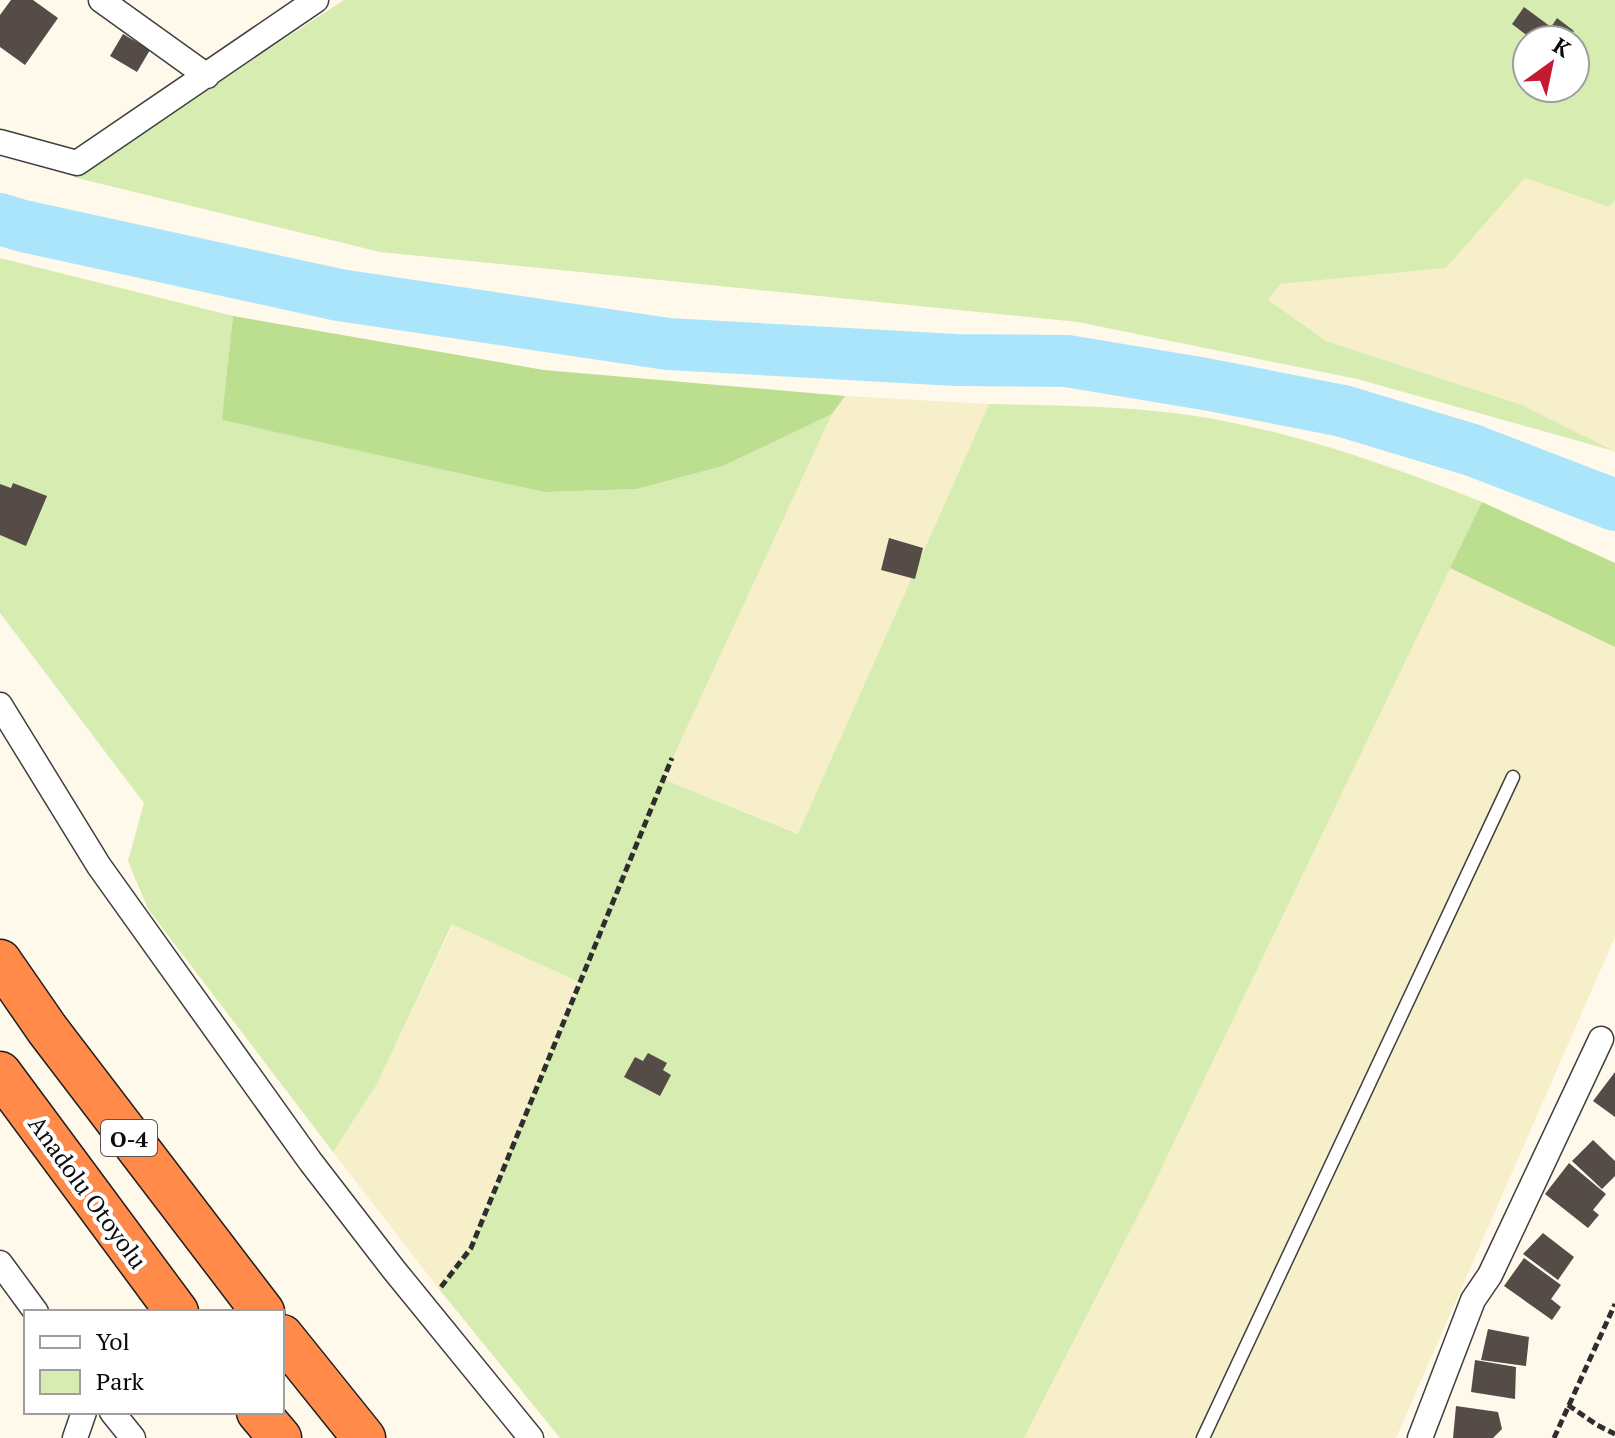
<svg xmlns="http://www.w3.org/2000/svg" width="1615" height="1438" font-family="'PT Serif',serif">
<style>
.farmland{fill:#f7efc9}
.green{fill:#d6ecb1;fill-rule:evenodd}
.forest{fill:#bbde8f}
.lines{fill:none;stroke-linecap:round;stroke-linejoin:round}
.river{stroke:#abe5fb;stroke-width:52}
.building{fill:#554b47}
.lane-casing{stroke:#3f3f3f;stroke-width:15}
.street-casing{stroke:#3f3f3f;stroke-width:27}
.highway-casing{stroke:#1d1d1d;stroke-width:45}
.path{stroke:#2e2e2e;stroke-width:5;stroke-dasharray:8 4;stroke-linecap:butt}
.lane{stroke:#fff;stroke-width:12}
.street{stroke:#fff;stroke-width:24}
.highway{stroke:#ff8a49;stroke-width:42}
.labels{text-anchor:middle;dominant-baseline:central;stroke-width:8;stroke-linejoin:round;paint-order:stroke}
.shield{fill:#fff;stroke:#555;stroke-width:2}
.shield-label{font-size:22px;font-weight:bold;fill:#0c0c0c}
.street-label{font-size:24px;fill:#0c0c0c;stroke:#fff}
</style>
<rect width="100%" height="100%" fill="#fff9eb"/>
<path class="farmland" d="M 1525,178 L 1609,207 L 1615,200 L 1615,452 L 1522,405 L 1326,341 L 1268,301 L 1280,284 L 1446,268 Z
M 845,396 L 989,404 L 799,834 L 663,779 L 832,414 Z
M 1450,568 L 1615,647 L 1615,937 L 1396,1438 L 1024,1438 L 1142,1208 Z
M 453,924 L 579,982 L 471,1248 L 439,1289 L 333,1152 L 377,1084 Z"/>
<path class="green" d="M 344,0 L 1615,0 L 1615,200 L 1609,207 L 1525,178 L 1446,268 L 1280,284 L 1268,300 L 1326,341 L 1522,405 L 1614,451 L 1357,379 L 1078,322 L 380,252 L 73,177 ZM 1527,40 L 1575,40 L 1575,88 L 1527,88 Z
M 0,258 L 233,316 L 223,420 L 544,492 L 637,489 L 723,466 L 832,414 L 663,779 L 798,834 L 989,404 C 1072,406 1157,406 1238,424 C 1322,441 1403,471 1482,502 L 1148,1196 L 1024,1438 L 560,1438 L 439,1289 L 471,1248 L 587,965 L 579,982 L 452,924 L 377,1084 L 333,1152 L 148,909 L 128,861 L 144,803 L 0,613 Z"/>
<path class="forest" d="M 233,316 L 544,370 L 845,396 L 832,414 L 723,466 L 637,489 L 544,492 L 222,420 Z
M 1482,502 L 1615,563 L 1615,647 L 1450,568 Z"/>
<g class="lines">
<path class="river" d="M 0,219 L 23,226 L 339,295 L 668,344 L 956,360 L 1067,361 L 1205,384 L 1343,411 L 1472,450 L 1615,505"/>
</g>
<path class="building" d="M 11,0 L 33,0 L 58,18 L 25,65 L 0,47 L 0,15 Z
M 1524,7 L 1551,27 L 1557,18 L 1574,31 L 1567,40 L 1533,40 L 1512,24 Z
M 123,34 L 150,50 L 137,72 L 110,56 Z
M 13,483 L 47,496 L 26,546 L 0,535 L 0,484 L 11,488 Z
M 889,538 L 923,548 L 915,579 L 881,570 Z
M 648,1053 L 667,1063 L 663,1070 L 671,1075 L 660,1096 L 624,1077 L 635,1057 L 643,1061 Z
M 1615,1072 L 1615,1117 L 1593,1101 Z
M 1593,1140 L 1615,1161 L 1615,1176 L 1602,1189 L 1572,1161 Z
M 1569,1163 L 1606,1194 L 1593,1210 L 1599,1215 L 1588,1228 L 1545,1194 Z
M 1543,1233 L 1574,1257 L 1558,1280 L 1523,1254 Z
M 1524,1258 L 1561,1285 L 1551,1299 L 1561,1307 L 1552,1320 L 1504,1286 Z
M 1488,1329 L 1529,1337 L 1526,1366 L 1481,1360 Z
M 1475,1360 L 1516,1367 L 1515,1399 L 1471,1392 Z
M 1456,1406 L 1498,1412 L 1502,1429 L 1493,1438 L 1453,1438 Z"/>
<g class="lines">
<g class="lane-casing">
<path id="lane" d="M 1203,1438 L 1513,777"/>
</g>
<g class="street-casing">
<path id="street" d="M 101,0 L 207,76
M 0,142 L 77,163 L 316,0
M 0,705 L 99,866 L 310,1161 L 394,1270 L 531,1438
M 0,1263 L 36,1312
M 112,1412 L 133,1438
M 75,1438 L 84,1412
M 1420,1438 L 1473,1300 L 1490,1275 L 1601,1039"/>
</g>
<g class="highway-casing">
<path id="highway" d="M 0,961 L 47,1029 L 263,1312
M 0,1073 L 177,1312
M 282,1336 L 364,1438
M 258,1412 L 280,1438"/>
</g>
<path class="path" d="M 441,1287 L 471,1248 L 672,758
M 1568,1405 L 1597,1425 L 1615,1434
M 1554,1438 L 1615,1304"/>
<use href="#lane" class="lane"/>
<use href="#street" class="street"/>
<use href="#highway" class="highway"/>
</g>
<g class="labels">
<rect class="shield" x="101" y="1120" width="56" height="36" rx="6"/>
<g class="shield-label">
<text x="129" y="1138">O-4</text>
</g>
<g class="street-label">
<text transform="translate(88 1192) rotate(54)">Anadolu Otoyolu</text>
</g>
</g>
<rect x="24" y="1310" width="260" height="104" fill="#ffffff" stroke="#9e9e9e" stroke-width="2"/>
<rect x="40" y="1336" width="40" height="12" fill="#ffffff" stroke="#9e9e9e" stroke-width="2"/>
<text x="96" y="1350" font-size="24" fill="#0c0c0c">Yol</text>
<rect x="40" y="1370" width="40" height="24" fill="#d6ecb1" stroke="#9e9e9e" stroke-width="2"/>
<text x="96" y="1390" font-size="24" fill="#0c0c0c">Park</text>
<g transform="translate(1551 64) rotate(33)"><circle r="38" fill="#ffffff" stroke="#9e9e9e" stroke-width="2"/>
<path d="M0-6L14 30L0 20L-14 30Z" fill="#c61932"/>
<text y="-12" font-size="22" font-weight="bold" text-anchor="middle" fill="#0c0c0c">K</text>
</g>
</svg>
